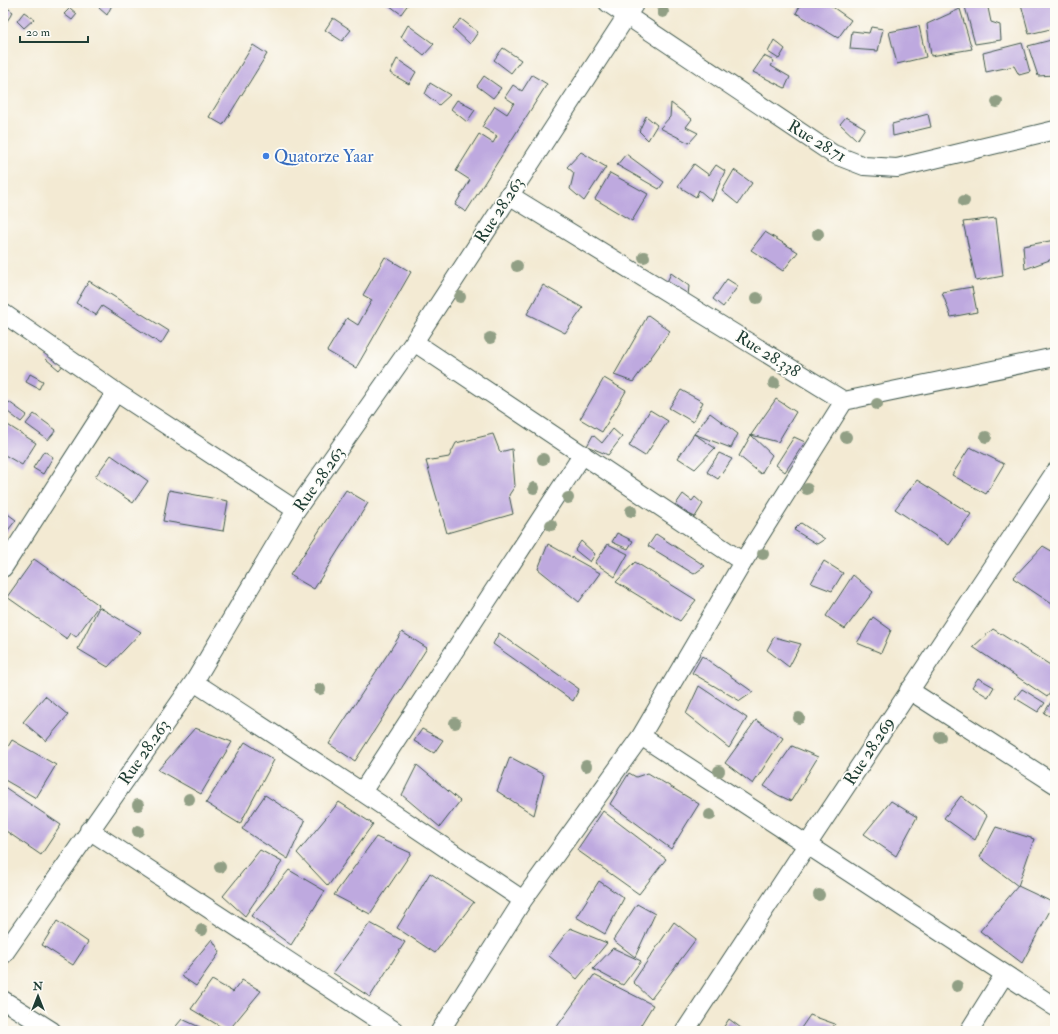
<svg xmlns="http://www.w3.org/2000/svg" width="1058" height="1034" font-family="'IM FELL Double Pica',serif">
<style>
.building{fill:#bea9df}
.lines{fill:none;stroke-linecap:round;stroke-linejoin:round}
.street-casing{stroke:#3f574c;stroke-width:20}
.street{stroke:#fff;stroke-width:18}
.tree{fill:#919f85}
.shop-dot{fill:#3f7fe0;stroke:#fdfcf7;stroke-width:1.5}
.labels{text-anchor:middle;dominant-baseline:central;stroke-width:3.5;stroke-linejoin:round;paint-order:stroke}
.street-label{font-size:17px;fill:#1f3d34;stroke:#fdfcf7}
.shop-label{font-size:17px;fill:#366cbe;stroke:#fdfcf7;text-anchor:start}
</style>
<rect width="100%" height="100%" fill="#fdfcf7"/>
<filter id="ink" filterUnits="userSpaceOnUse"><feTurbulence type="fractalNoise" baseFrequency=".025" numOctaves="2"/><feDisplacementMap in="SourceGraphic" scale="8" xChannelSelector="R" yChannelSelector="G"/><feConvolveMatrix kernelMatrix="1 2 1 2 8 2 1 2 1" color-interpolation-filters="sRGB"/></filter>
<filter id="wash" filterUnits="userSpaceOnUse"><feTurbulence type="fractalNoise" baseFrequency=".012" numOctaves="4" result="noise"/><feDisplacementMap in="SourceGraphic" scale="16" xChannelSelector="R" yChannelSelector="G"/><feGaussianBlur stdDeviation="0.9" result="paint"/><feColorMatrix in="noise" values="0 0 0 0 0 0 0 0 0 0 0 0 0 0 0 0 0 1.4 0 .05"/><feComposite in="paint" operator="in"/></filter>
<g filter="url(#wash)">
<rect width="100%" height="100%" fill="#f3ead3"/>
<g id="blocks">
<path class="building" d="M 102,3 L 113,3 L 107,15 L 99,8 Z
M 386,3 L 409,3 L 401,14 Z
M 802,3 L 827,3 L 851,20 L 838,38 L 796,13 Z
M 964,3 L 987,3 L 991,22 L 1000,25 L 1001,40 L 975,44 Z
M 1030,3 L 1055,3 L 1055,28 L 1029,34 L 1021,4 Z
M 3,5 L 13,12 L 3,27 Z
M 70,8 L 77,14 L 72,20 L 64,14 Z
M 960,9 L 972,49 L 931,56 L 927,24 Z
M 24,12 L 34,19 L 24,28 L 17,21 Z
M 333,18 L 351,30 L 342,41 L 325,30 Z
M 461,19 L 478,32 L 470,44 L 453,28 Z
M 408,25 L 434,44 L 424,55 L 401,37 Z
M 919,26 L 926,57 L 897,64 L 889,32 Z
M 871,27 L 883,29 L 878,51 L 850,49 L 852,31 L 869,33 Z
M 1055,39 L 1055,75 L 1038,76 L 1028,46 Z
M 774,40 L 785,49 L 779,59 L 768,52 Z
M 1022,43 L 1030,72 L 1019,75 L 1014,66 L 986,72 L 983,53 Z
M 253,45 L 267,54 L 223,125 L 209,117 Z
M 503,48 L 521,60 L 511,73 L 494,60 Z
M 764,56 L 774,61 L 771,66 L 790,77 L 785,88 L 753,72 Z
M 397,59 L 416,72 L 409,84 L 390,73 Z
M 532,75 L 547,84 L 466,212 L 455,205 L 470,180 L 456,171 L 479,134 L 493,143 L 497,136 L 482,127 L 495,106 L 507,114 L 514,103 L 505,97 L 513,85 L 522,91 Z
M 484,76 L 501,88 L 493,98 L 477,86 Z
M 430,83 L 450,95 L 439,105 L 425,94 Z
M 457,100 L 475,110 L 467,122 L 451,109 Z
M 671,103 L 692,119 L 686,127 L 698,133 L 689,143 L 660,128 L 670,117 Z
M 928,114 L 931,127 L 893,136 L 892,124 Z
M 646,116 L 657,125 L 648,140 L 639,131 Z
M 846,117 L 865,128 L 857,140 L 840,124 Z
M 581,152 L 606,167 L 584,201 L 570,189 L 574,173 L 567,167 Z
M 626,154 L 664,182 L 659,189 L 617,165 Z
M 694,164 L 709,175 L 716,165 L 725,171 L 712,201 L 699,190 L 696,197 L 678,186 Z
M 734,170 L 752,183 L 738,204 L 722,191 Z
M 610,173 L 648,194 L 632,221 L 595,199 Z
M 996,218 L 1003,276 L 976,281 L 963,222 Z
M 765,232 L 798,252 L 783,271 L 751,250 Z
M 1055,240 L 1055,258 L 1025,269 L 1023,246 Z
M 385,257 L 411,272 L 356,368 L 327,351 L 347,318 L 358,325 L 372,300 L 363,295 Z
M 671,273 L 689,286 L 688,295 L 667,282 Z
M 727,279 L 738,286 L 723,307 L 713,299 Z
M 89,281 L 169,331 L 161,344 L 102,306 L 96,315 L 76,303 Z
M 543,285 L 583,308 L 565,333 L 527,314 Z
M 972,287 L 977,312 L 951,317 L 942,292 Z
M 648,315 L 670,331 L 633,382 L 614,375 Z
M 51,353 L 65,363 L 59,370 L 46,359 Z
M 30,374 L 43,381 L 39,389 L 26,382 Z
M 604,378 L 626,391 L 602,432 L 580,419 Z
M 681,390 L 703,402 L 693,422 L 669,408 Z
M 776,399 L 796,412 L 778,442 L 751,435 Z
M 9,402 L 27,415 L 21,422 L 4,409 Z
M 650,410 L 668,421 L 645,456 L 629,446 Z
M 710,413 L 738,434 L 731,448 L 694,434 Z
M 34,414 L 56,430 L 48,440 L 26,424 Z
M 3,422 L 36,443 L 22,465 L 3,454 Z
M 613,429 L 622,437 L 608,455 L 587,446 L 593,435 L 602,443 Z
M 493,434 L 500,452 L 512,449 L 515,486 L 509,495 L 513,514 L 447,533 L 426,461 L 449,457 L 456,443 Z
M 694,434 L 715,448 L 695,469 L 678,458 Z
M 751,435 L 772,455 L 761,474 L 739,456 Z
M 794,437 L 805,442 L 785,472 L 776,465 Z
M 970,447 L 1004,464 L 986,494 L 952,475 Z
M 44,451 L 53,457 L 43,474 L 33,468 Z
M 719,453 L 732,459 L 718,479 L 707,472 Z
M 111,455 L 148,481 L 133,503 L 95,477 Z
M 917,480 L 971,514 L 949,545 L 895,509 Z
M 169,490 L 228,501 L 223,531 L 163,521 Z
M 346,490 L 368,503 L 314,589 L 290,575 Z
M 683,494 L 692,501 L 695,497 L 703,504 L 695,517 L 674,507 Z
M 5,512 L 16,520 L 5,534 L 3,533 L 3,514 Z
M 801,523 L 825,539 L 817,544 L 794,530 Z
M 617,533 L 633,541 L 628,549 L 612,542 Z
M 656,534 L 705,566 L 694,574 L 648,546 Z
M 581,541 L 595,554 L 590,562 L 575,550 Z
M 548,544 L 600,573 L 579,602 L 538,569 Z
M 608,544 L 628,554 L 615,577 L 595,563 Z
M 1043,546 L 1055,553 L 1055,606 L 1013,578 Z
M 34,559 L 99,605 L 76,637 L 71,633 L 67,639 L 7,597 Z
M 824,561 L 843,573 L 832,591 L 811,583 Z
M 635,562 L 696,600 L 680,621 L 616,582 Z
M 853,575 L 873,592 L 845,629 L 826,616 Z
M 99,607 L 141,632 L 108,667 L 78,649 Z
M 873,617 L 891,630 L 881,653 L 857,643 Z
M 993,629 L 1055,668 L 1055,686 L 1047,697 L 973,647 Z
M 402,632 L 427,648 L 355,761 L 329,744 Z
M 499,633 L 579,689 L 573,701 L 493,644 Z
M 774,637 L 801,644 L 789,667 L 767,650 Z
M 702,656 L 753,692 L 740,701 L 692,673 Z
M 978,678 L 994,687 L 988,697 L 972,687 Z
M 699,686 L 747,718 L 729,748 L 686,714 Z
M 1022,689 L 1045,703 L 1038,712 L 1015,698 Z
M 45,696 L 68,715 L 46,741 L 23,722 Z
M 1055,696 L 1055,719 L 1044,713 Z
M 756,720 L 783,738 L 753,784 L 725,763 Z
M 195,728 L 232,742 L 201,794 L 158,770 Z
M 422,729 L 443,740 L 434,753 L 414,741 Z
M 12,740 L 56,765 L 36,798 L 3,779 L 3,755 Z
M 245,742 L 274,760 L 240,824 L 206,803 Z
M 792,746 L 818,757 L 791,801 L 778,795 L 764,786 Z
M 510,757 L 544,775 L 534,815 L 497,791 Z
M 417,765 L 460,801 L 440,827 L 402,795 Z
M 629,773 L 636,777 L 648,773 L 699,804 L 671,849 L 610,804 Z
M 3,786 L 61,825 L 41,855 L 3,829 Z
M 265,795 L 305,821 L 288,859 L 242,829 Z
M 961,796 L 987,816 L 975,840 L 944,818 Z
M 891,801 L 917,817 L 896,856 L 864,834 Z
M 339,802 L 373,824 L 328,886 L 297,853 Z
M 603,811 L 666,859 L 639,894 L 577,850 Z
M 996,827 L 1034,839 L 1018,886 L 1054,903 L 1022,963 L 980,931 L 1018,886 L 980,857 Z
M 376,837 L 411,853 L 370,914 L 334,895 Z
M 260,850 L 282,862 L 245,916 L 223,896 Z
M 289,870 L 325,891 L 291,945 L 251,916 Z
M 430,873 L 474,902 L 435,953 L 397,928 Z
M 599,881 L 624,898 L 605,934 L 576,917 Z
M 637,904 L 655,914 L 635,957 L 613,940 Z
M 57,921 L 88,942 L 73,965 L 42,945 Z
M 674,922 L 696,939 L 651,999 L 633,982 Z
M 370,923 L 405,942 L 370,997 L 333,973 Z
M 570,928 L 607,943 L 577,979 L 549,956 Z
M 212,939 L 220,952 L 196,986 L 181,976 Z
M 613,948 L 641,961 L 623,985 L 593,969 Z
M 594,975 L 653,1005 L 637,1031 L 561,1031 L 556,1028 Z
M 212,980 L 233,992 L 242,980 L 261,991 L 228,1031 L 191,1009 Z
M 810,1015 L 835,1024 L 830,1031 L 799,1031 Z
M 182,1019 L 208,1031 L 172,1031 Z
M 729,1019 L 745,1031 L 721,1031 Z"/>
</g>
</g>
<g filter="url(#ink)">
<use href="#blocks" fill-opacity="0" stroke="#3f574c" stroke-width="1"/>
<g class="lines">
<g class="street-casing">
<path id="street" d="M 608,3 L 833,154 L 864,166 L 897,168 L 1055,130
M 509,195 L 844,401 L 1055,357
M 3,313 L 116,392 L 296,510
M 414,342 L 743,562
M 3,568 L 116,392
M 194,682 L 362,792 L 523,900
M 909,690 L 1055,784
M 641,736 L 1055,1007
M 362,792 L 583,454
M 89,830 L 395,1031
M 3,955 L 194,682 L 296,510 L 414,342 L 635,3
M 3,1000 L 52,1031
M 440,1031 L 523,900 L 641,736 L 743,562 L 844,401
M 685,1031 L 807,845 L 1055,472
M 969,1031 L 1004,975"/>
</g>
<use href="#street" class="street"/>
</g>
<g class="tree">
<circle cx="663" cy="12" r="6"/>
<circle cx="997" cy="102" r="6"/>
<circle cx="964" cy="201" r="6"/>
<circle cx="818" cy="234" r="6"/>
<circle cx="644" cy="257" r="6"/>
<circle cx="517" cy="266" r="6"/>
<circle cx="460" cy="297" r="6"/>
<circle cx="757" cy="298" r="6"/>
<circle cx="490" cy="338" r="6"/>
<circle cx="774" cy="383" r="6"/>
<circle cx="877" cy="404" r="6"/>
<circle cx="846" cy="437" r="6"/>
<circle cx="986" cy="437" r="6"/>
<circle cx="543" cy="459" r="6"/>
<circle cx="534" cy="488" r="6"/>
<circle cx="807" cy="489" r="6"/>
<circle cx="568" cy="498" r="6"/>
<circle cx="631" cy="511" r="6"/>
<circle cx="551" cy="525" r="6"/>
<circle cx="763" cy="554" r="6"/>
<circle cx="320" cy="689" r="6"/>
<circle cx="799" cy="718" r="6"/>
<circle cx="455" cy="723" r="6"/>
<circle cx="940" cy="737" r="6"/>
<circle cx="586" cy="766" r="6"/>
<circle cx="719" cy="771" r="6"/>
<circle cx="189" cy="799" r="6"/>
<circle cx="138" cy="805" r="6"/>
<circle cx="710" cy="815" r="6"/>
<circle cx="138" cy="831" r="6"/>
<circle cx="220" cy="867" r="6"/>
<circle cx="819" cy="895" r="6"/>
<circle cx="202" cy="930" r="6"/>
<circle cx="957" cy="986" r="6"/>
</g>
</g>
<circle class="shop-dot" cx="266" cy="156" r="4"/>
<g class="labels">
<g class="street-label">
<text transform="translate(817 141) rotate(31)">Rue 28.71</text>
<text transform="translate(499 210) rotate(-57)">Rue 28.263</text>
<text transform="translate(768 354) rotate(32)">Rue 28.338</text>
<text transform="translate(319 479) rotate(-55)">Rue 28.263</text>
<text transform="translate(869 751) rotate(-57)">Rue 28.269</text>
<text transform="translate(144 752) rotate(-55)">Rue 28.263</text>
</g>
<g class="shop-label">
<text x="274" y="156">Quatorze Yaar</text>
</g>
</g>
<rect width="1058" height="1034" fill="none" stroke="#fdfcf7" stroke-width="16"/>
<g transform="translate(38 996)" stroke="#fdfcf7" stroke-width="3" paint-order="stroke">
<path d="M0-3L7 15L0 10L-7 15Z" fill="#1f3d34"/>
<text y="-6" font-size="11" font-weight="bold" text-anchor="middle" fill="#1f3d34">N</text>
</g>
<path d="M20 36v6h68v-6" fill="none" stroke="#1f3d34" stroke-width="2"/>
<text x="26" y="36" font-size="12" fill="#1f3d34" stroke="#fdfcf7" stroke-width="3" paint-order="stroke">20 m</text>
</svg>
